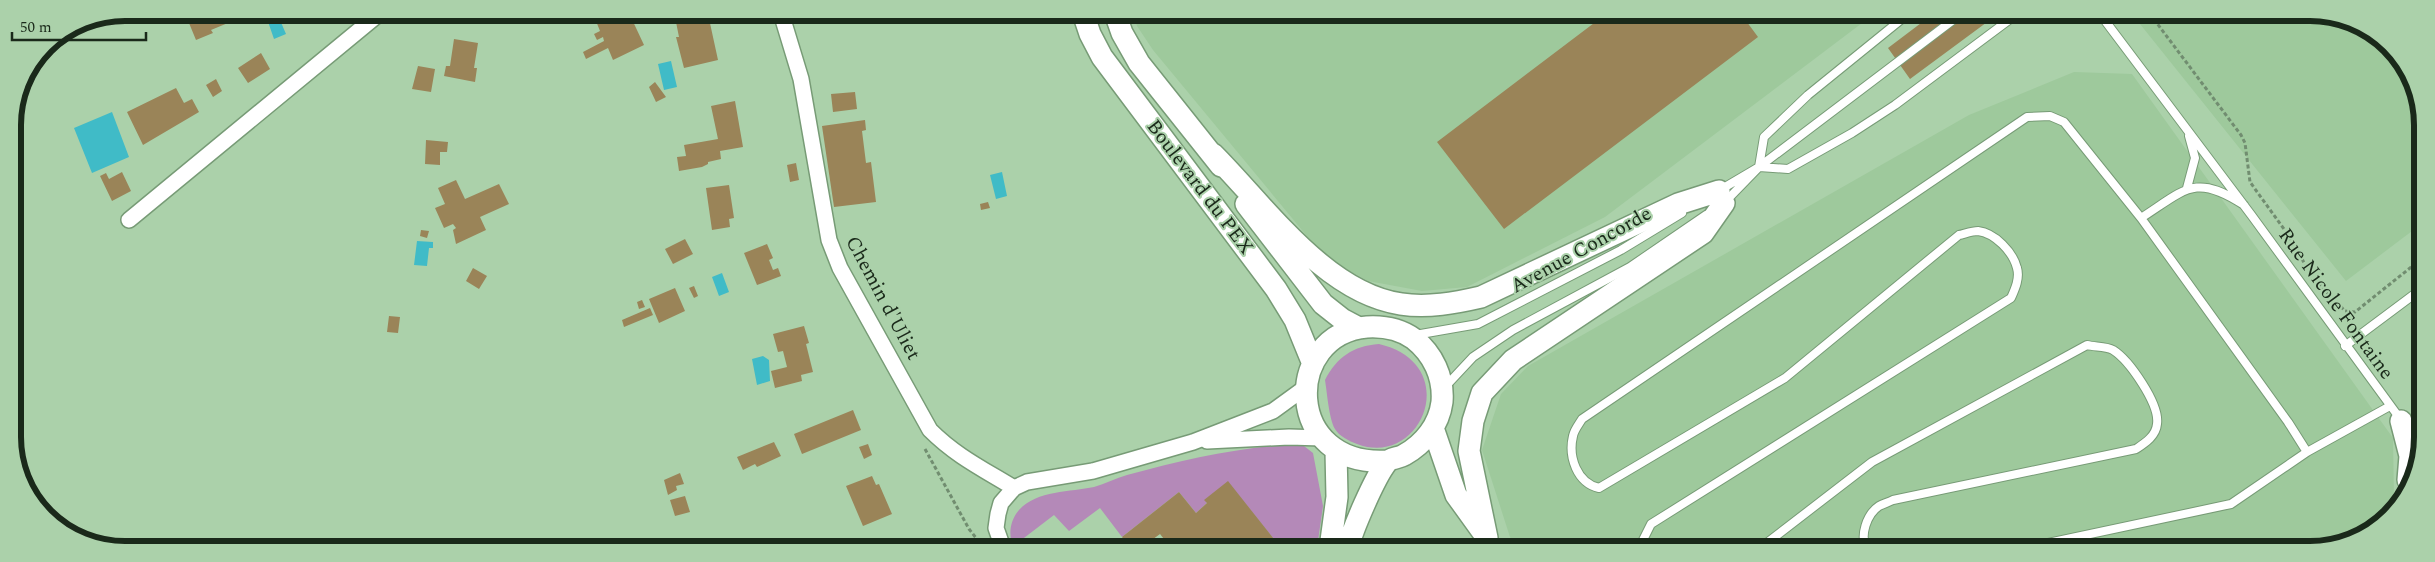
<svg xmlns="http://www.w3.org/2000/svg" width="2435" height="562" font-family="Spectral,serif">
<style>
.built{fill:#9ec99c}
.green{fill:#b489b8}
.water{fill:#40bbc7}
.building{fill:#9a8458}
.lines{fill:none;stroke-linecap:round;stroke-linejoin:round}
.lane-casing{stroke:#779b76;stroke-width:10}
.street-casing{stroke:#779b76;stroke-width:18}
.secondary-casing{stroke:#779b76;stroke-width:24}
.path{stroke:#718d70;stroke-width:3;stroke-dasharray:4 2.5;stroke-linecap:butt}
.lane{stroke:#fff;stroke-width:8}
.street{stroke:#fff;stroke-width:15}
.secondary{stroke:#fff;stroke-width:21}
.labels{text-anchor:middle;dominant-baseline:central;stroke-width:4;stroke-linejoin:round;paint-order:stroke}
.street-label{font-size:20px;fill:#1a291a;stroke:#abd1aa}
.rim{fill:none;stroke:#1a291a;stroke-width:6}
</style>
<rect width="100%" height="100%" fill="#abd1aa"/>
<path class="built" d="M 1133,13 L 1874,14 L 1605,217 L 1467,287 L 1422,291 L 1368,281 L 1339,265 L 1311,241 L 1153,50 L 1137,26 Z
M 2132,14 L 2332,15 L 2389,45 L 2420,103 L 2420,225 L 2346,281 Z
M 2074,72 L 2132,74 L 2393,438 L 2394,500 L 2363,530 L 2316,549 L 1518,549 L 1510,537 L 1482,450 L 1501,394 L 1528,366 L 1969,115 Z"/>
<path class="green" d="M 1379,344 C 1464,364 1422,469 1357,444 C 1349,441 1339,436 1335,429 C 1329,419 1327,392 1325,380 C 1337,357 1353,346 1379,344 Z
M 1279,445 L 1304,446 L 1313,453 L 1323,506 L 1317,548 L 1281,548 L 1228,482 L 1205,500 L 1207,503 L 1196,513 L 1179,492 L 1122,537 L 1100,508 L 1069,531 L 1054,515 L 1020,541 L 1025,548 L 1015,548 C 1007,537 1010,520 1019,510 C 1037,490 1071,492 1094,487 C 1105,484 1116,478 1127,475 C 1178,461 1227,450 1279,445 Z"/>
<path class="water" d="M 265,13 L 277,13 L 286,34 L 274,39 Z
M 671,61 L 677,87 L 664,90 L 658,64 Z
M 112,112 L 129,157 L 92,173 L 74,128 Z
M 1002,172 L 1007,196 L 996,199 L 990,175 Z
M 417,241 L 433,242 L 433,248 L 429,248 L 427,266 L 414,265 Z
M 722,273 L 729,292 L 719,296 L 712,277 Z
M 763,356 L 769,360 L 770,381 L 757,385 L 752,359 Z"/>
<path class="building" d="M 213,13 L 238,13 L 240,18 L 211,30 L 213,33 L 196,40 L 189,23 Z
M 612,13 L 629,13 L 644,45 L 613,60 L 608,48 L 586,59 L 583,52 L 604,41 L 603,37 L 597,40 L 594,34 L 600,31 L 596,21 Z
M 708,14 L 718,60 L 684,68 L 676,37 L 679,37 L 676,22 Z
M 1606,14 L 1741,14 L 1758,37 L 1504,229 L 1437,142 Z
M 1933,14 L 1998,14 L 1910,79 L 1888,48 Z
M 454,39 L 478,43 L 474,68 L 477,68 L 475,82 L 444,76 L 446,66 L 450,66 Z
M 2384,42 L 2389,45 L 2394,54 L 2393,55 Z
M 261,53 L 270,69 L 248,83 L 238,68 Z
M 418,66 L 435,69 L 431,92 L 412,89 Z
M 216,79 L 222,91 L 213,97 L 206,85 Z
M 655,82 L 666,97 L 656,102 L 649,87 Z
M 176,88 L 184,103 L 192,99 L 199,112 L 143,145 L 127,112 Z
M 855,92 L 857,109 L 833,112 L 831,94 Z
M 735,101 L 743,147 L 720,151 L 721,159 L 708,162 L 708,164 L 702,167 L 679,171 L 677,157 L 686,156 L 684,145 L 718,139 L 711,106 Z
M 865,120 L 866,130 L 862,131 L 866,163 L 871,162 L 876,202 L 834,207 L 822,126 Z
M 426,140 L 448,142 L 447,152 L 440,152 L 440,165 L 425,164 Z
M 796,163 L 799,180 L 790,182 L 787,165 Z
M 122,172 L 131,191 L 112,201 L 100,176 L 106,173 L 109,179 Z
M 456,180 L 465,199 L 499,184 L 509,204 L 480,217 L 486,230 L 456,244 L 453,230 L 456,228 L 453,224 L 444,228 L 435,208 L 445,204 L 438,188 Z
M 729,185 L 734,218 L 729,219 L 730,227 L 712,230 L 706,188 Z
M 988,202 L 990,208 L 981,210 L 980,204 Z
M 421,230 L 429,231 L 427,238 L 420,236 Z
M 685,239 L 693,254 L 673,264 L 665,249 Z
M 767,244 L 773,258 L 769,260 L 773,270 L 778,268 L 781,276 L 757,285 L 744,253 Z
M 473,268 L 487,276 L 479,289 L 466,281 Z
M 694,286 L 698,296 L 694,298 L 689,288 Z
M 675,288 L 685,311 L 659,323 L 649,299 Z
M 642,300 L 645,307 L 639,309 L 637,302 Z
M 650,308 L 653,315 L 624,327 L 622,320 Z
M 389,316 L 400,317 L 398,333 L 387,332 Z
M 804,326 L 809,343 L 806,344 L 813,372 L 801,375 L 802,381 L 775,388 L 771,371 L 787,367 L 783,351 L 778,352 L 773,334 Z
M 853,410 L 861,430 L 802,454 L 794,434 Z
M 774,442 L 781,456 L 757,467 L 755,464 L 743,470 L 737,457 Z
M 868,444 L 872,455 L 864,459 L 859,447 Z
M 680,473 L 684,484 L 676,486 L 677,490 L 668,495 L 664,480 Z
M 872,476 L 876,485 L 879,484 L 892,514 L 863,526 L 846,486 Z
M 1228,481 L 1281,548 L 1171,548 L 1160,534 L 1141,548 L 1130,548 L 1122,537 L 1179,492 L 1196,513 L 1207,503 L 1204,500 Z
M 685,496 L 690,512 L 675,516 L 670,500 Z
M 889,539 L 893,548 L 868,548 Z"/>
<g class="lines">
<g class="lane-casing">
<path id="lane" d="M 2100,14 L 2252,216 L 2401,420
M 1759,167 L 1788,169 L 1852,133 L 1895,105 L 2017,14
M 2187,188 L 2195,158 L 2189,136
M 1720,190 L 1759,167 L 1961,14
M 1724,203 L 1759,167 L 1764,137 L 1808,95 L 1908,14
M 2141,218 L 2288,422 L 2307,452
M 1415,335 L 1478,324 L 1621,250 L 1682,213
M 2345,346 L 2420,290
M 1444,388 L 1473,357 L 1513,330 L 1630,267 L 1706,215
M 1646,549 L 1643,540 L 1651,524 L 2011,298 C 2015,289 2020,278 2017,268 C 2013,252 1995,233 1978,231 C 1972,231 1964,234 1959,235 L 1785,378 L 1599,488 C 1577,483 1568,457 1573,436 C 1574,430 1579,424 1582,419 L 2027,117 L 2050,116 L 2064,122 L 2141,218 C 2186,189 2195,173 2244,205
M 1759,549 L 1872,462 L 2087,345 C 2095,347 2106,346 2113,350 C 2129,360 2160,404 2157,424 C 2156,436 2145,443 2136,449 L 1893,500 C 1889,502 1883,504 1879,506 C 1867,514 1859,536 1867,549
M 2020,549 L 2231,504 L 2307,452 L 2390,406"/>
</g>
<g class="street-casing">
<path id="street" d="M 781,13 L 801,79 L 829,240 L 840,268 L 930,430 C 956,456 983,469 1014,488
M 129,220 L 380,13
M 1207,441 L 1289,437 L 1322,438
M 1003,548 L 996,528 L 998,514 L 1001,503 L 1014,488 L 1027,482 L 1093,471 L 1193,442 L 1273,411 L 1306,387"/>
</g>
<g class="secondary-casing">
<path id="secondary" d="M 1083,13 L 1090,34 L 1102,57 L 1276,289 L 1295,320 L 1313,364
M 1115,13 L 1122,33 L 1139,63 L 1221,166
M 1213,154 C 1265,206 1325,293 1401,304 C 1428,308 1455,303 1481,297 L 1678,204 L 1719,191
M 1246,204 L 1323,304 L 1342,319 L 1359,328
M 2401,421 L 2410,456 L 2408,480
M 1433,428 L 1456,495 L 1482,531
M 1487,538 L 1469,451 L 1473,421 L 1482,393 L 1513,360 L 1703,233 L 1724,203
M 1330,548 L 1337,497 L 1336,451
M 1348,548 C 1352,530 1375,477 1387,462 C 1390,458 1399,458 1404,455 C 1424,444 1439,425 1442,402 C 1444,377 1433,354 1414,339 C 1400,329 1384,326 1367,327 C 1283,334 1283,468 1388,461"/>
</g>
<path class="path" d="M 2150,14 L 2241,135 L 2245,143 L 2250,182 L 2289,236 L 2307,268
M 2416,264 L 2420,270
M 2318,283 L 2345,311 L 2355,312 L 2420,260
M 925,449 L 969,529 L 984,548"/>
<use href="#lane" class="lane"/>
<use href="#street" class="street"/>
<use href="#secondary" class="secondary"/>
</g>
<g class="labels">
<g class="street-label">
<text transform="translate(1200 187) rotate(53)">Boulevard du PEX</text>
<text transform="translate(1581 250) rotate(-29)">Avenue Concorde</text>
<text transform="translate(883 298) rotate(62)">Chemin d'Uliet</text>
<text transform="translate(2336 304) rotate(54)">Rue Nicole Fontaine</text>
</g>
</g>
<path d="M0 0H2435V562H0ZM125 21H2310A104 104 0 0 1 2414 125V437A104 104 0 0 1 2310 541H125A104 104 0 0 1 21 437V125A104 104 0 0 1 125 21Z" fill="#abd1aa" fill-rule="evenodd"/>
<path class="rim" d="M125 21H2310A104 104 0 0 1 2414 125V437A104 104 0 0 1 2310 541H125A104 104 0 0 1 21 437V125A104 104 0 0 1 125 21Z"/>
<path d="M12 32v8h134v-8" fill="none" stroke="#1a291a" stroke-width="2.5"/>
<text x="20" y="32" font-size="15" fill="#1a291a" stroke="#abd1aa" stroke-width="4" paint-order="stroke">50 m</text>
</svg>
